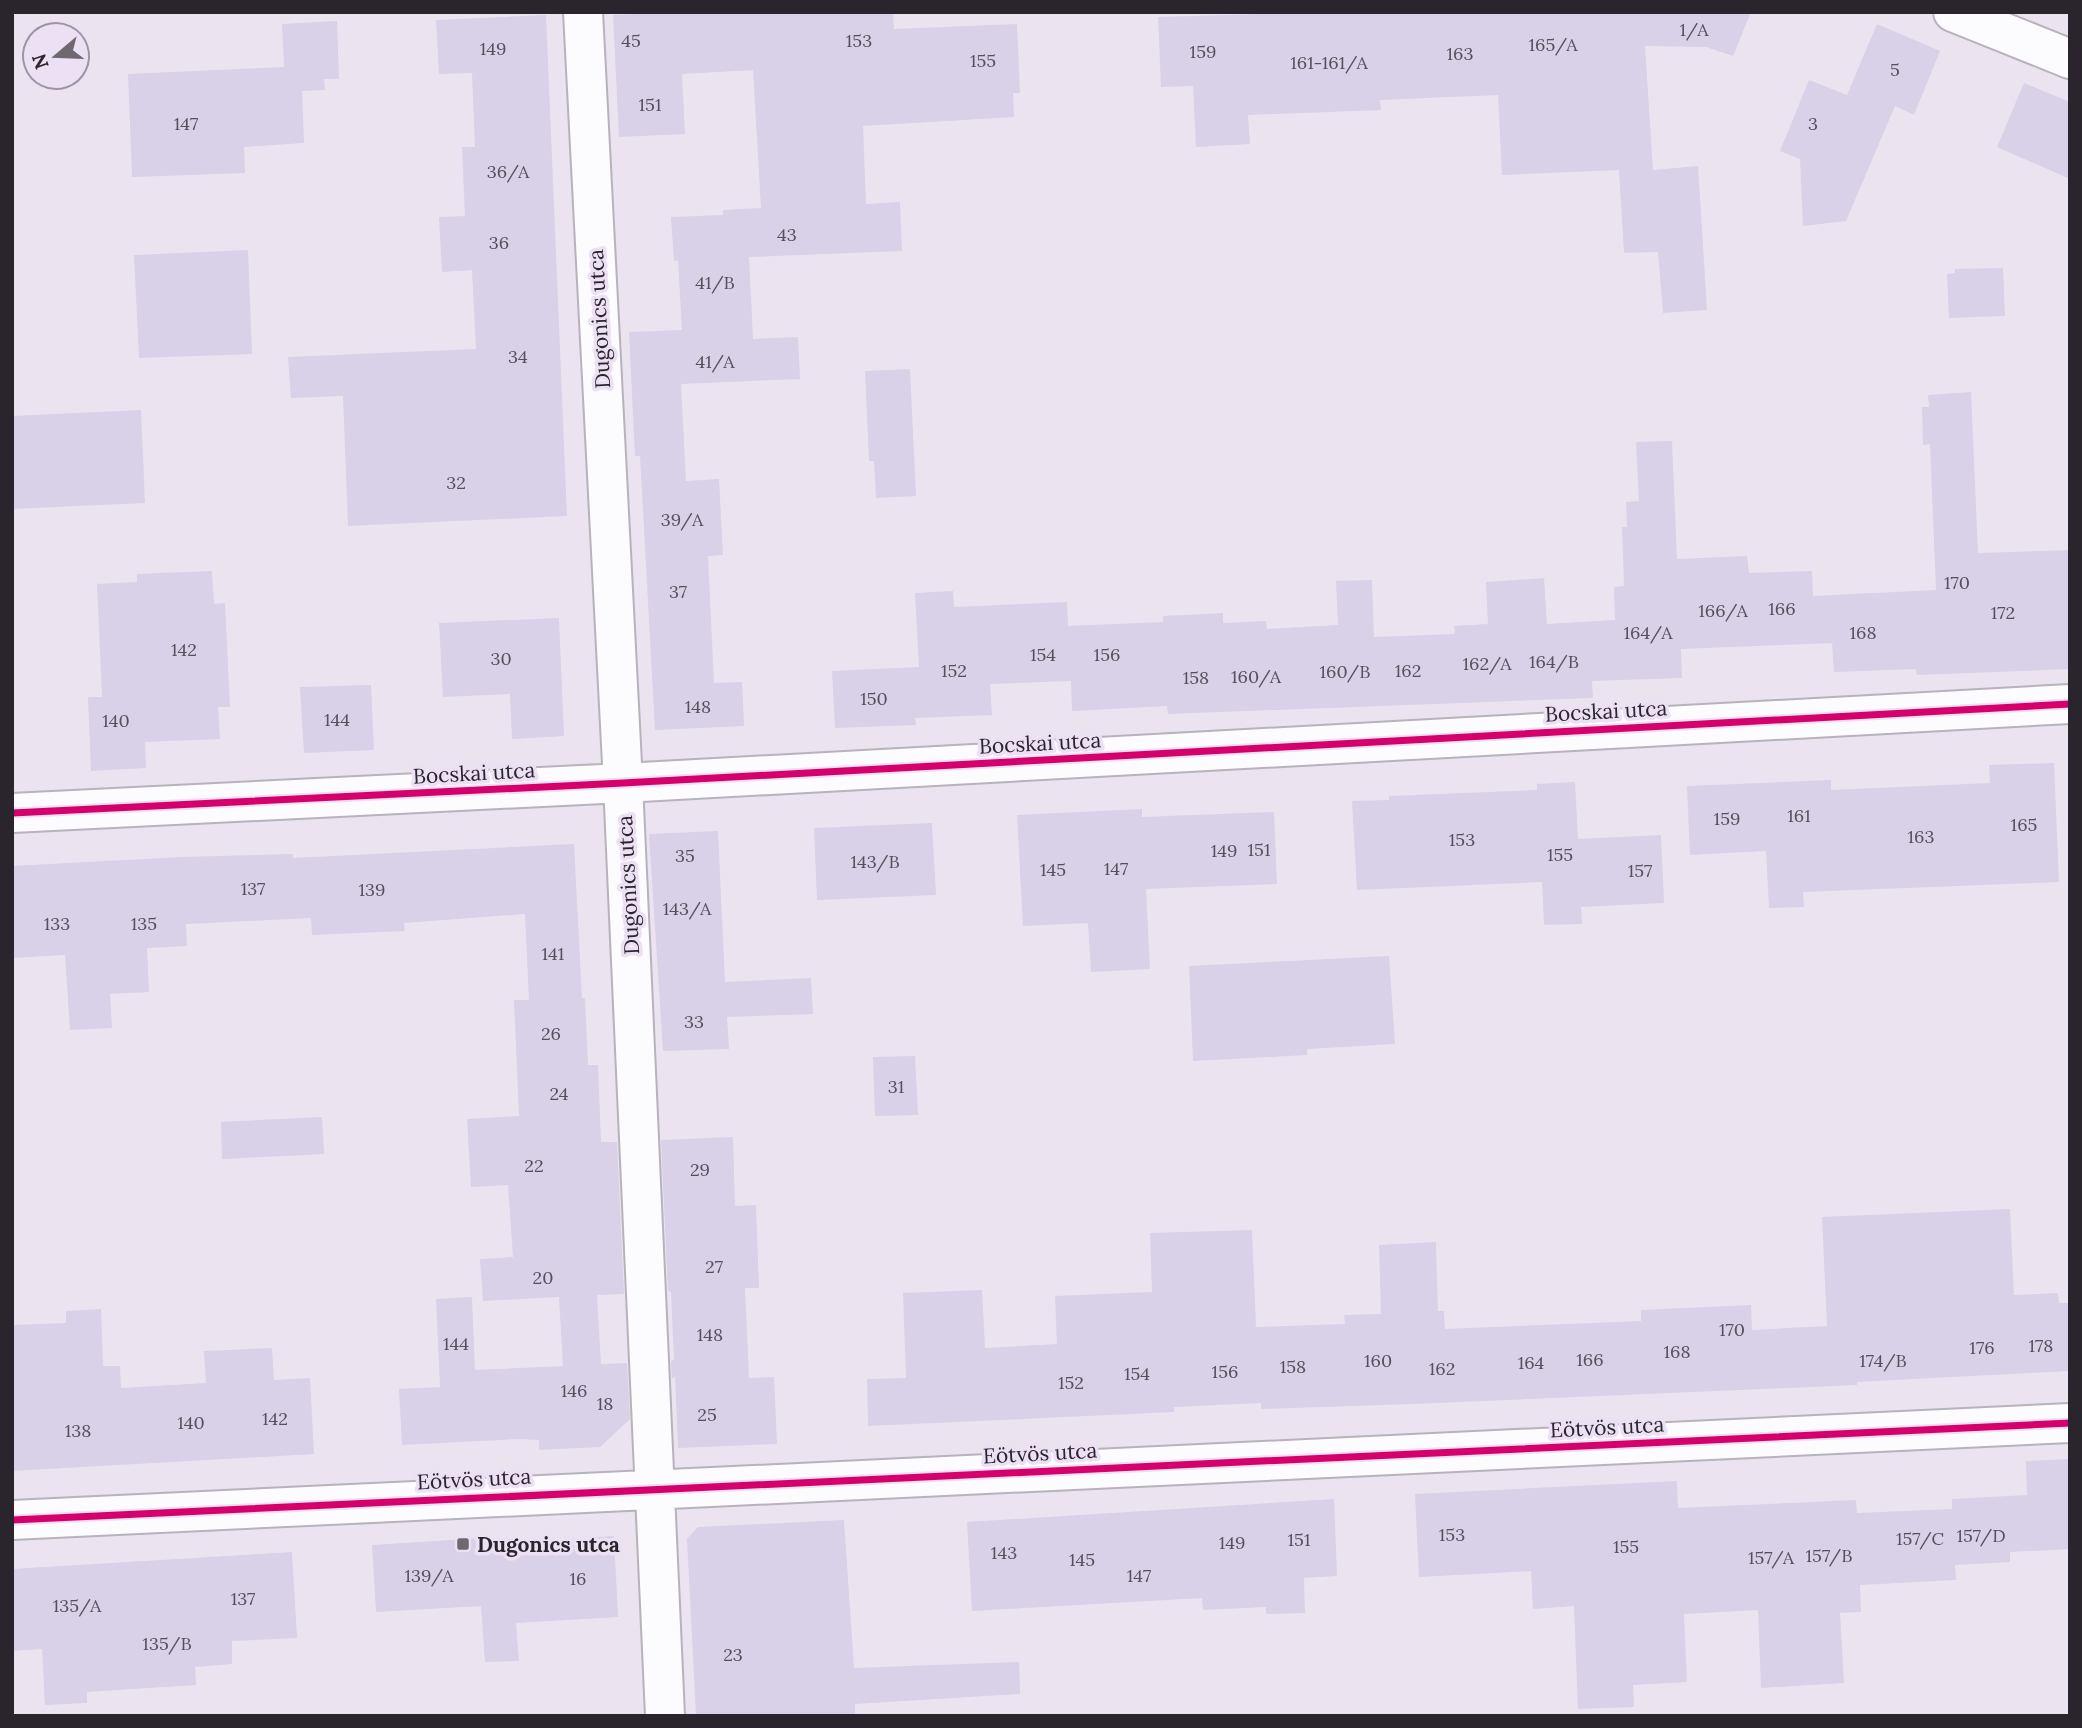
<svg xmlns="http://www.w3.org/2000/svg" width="2082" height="1728" font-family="Lora,serif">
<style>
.building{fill:#d8d1e8}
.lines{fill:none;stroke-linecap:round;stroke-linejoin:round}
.minor-casing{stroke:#b7b2bb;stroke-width:42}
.minor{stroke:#fcfbfd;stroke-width:38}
.cycleway-casing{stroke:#ece0f4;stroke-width:11}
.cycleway{stroke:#d6006c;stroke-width:7}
.poi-dot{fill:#6e6871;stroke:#ece0f4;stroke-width:2.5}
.labels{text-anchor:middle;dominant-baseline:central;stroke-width:7;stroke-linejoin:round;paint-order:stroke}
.number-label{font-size:18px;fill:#56505c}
.street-label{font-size:21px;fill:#2a252d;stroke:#ece0f4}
.poi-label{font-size:21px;font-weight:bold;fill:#2a252d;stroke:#ece0f4;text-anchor:start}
</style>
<rect width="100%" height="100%" fill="#ebe4f0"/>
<path class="building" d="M 688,12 L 893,12 L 894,29 L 1017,24 L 1020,93 L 1013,93 L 1014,117 L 863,126 L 866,204 L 900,202 L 902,251 L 749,257 L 753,339 L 798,337 L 800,379 L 681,384 L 686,481 L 719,479 L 723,555 L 708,556 L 714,683 L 742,682 L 744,726 L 655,730 L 640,456 L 635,456 L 629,332 L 682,330 L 678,260 L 674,261 L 671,217 L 723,215 L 723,210 L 761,208 L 753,70 L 682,74 L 685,134 L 619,137 L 613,15 Z
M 1337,12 L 1751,12 L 1733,56 L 1706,47 L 1645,46 L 1653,170 L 1698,166 L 1707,310 L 1663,313 L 1658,252 L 1624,253 L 1619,170 L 1502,175 L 1498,95 L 1380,100 L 1381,110 L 1248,115 L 1250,144 L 1196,147 L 1193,86 L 1161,87 L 1158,17 Z
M 546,15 L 567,516 L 348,526 L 343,396 L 291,398 L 288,357 L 476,349 L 472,270 L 442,272 L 439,217 L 465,216 L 462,147 L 475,147 L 472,73 L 439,74 L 436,20 Z
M 337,21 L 339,79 L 324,79 L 325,90 L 302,91 L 304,143 L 244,147 L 245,173 L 132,177 L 128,74 L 284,67 L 282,24 Z
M 1877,24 L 1940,51 L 1914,115 L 1895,106 L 1846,221 L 1803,226 L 1800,159 L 1780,151 L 1809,80 L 1847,95 Z
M 2024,83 L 2070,102 L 2070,179 L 1997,147 Z
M 248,250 L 252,354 L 139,358 L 134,255 Z
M 2003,268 L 2005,316 L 1949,318 L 1947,274 L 1955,273 L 1955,269 Z
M 910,369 L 916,496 L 876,498 L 874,461 L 869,461 L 865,371 Z
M 1971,392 L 1978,553 L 2070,550 L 2070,669 L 1917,675 L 1916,669 L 1834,672 L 1832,643 L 1681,649 L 1682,678 L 1592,681 L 1593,698 L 1168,714 L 1167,706 L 1072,711 L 1071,681 L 990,684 L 992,715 L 915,718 L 916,725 L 835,728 L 832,671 L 919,667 L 915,593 L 953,591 L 954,607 L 1067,602 L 1068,626 L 1163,622 L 1163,616 L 1223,613 L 1223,623 L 1266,621 L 1267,629 L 1338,625 L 1336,581 L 1372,580 L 1374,637 L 1455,634 L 1454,626 L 1488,624 L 1486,582 L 1544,578 L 1547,624 L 1615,620 L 1614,587 L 1624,586 L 1622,527 L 1627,527 L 1626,502 L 1639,501 L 1636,442 L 1672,441 L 1677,559 L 1747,556 L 1749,573 L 1812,571 L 1813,596 L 1936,590 L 1930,444 L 1923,445 L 1922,407 L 1929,407 L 1928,395 Z
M 141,410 L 145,503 L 12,509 L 12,416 Z
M 212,571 L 214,604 L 225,603 L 230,707 L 218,707 L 220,739 L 145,742 L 146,768 L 91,771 L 88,697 L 102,697 L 97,584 L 137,582 L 137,574 Z
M 559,618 L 564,736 L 512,739 L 510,694 L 443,697 L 439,623 Z
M 371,685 L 374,750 L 304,753 L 300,687 Z
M 2054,763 L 2059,882 L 1803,892 L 1804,907 L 1769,908 L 1766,851 L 1690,855 L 1687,786 L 1831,780 L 1831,790 L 1990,783 L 1989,765 Z
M 1575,782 L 1578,839 L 1661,835 L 1664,903 L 1581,907 L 1582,924 L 1544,925 L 1542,882 L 1357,890 L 1352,801 L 1389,800 L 1389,796 L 1537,790 L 1537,784 Z
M 1142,809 L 1142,817 L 1274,812 L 1277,884 L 1146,889 L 1150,969 L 1091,972 L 1088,923 L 1023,926 L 1017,815 Z
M 932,823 L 936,895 L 817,900 L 814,828 Z
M 718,831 L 725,982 L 811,978 L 813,1014 L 727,1017 L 729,1049 L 663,1051 L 649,834 Z
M 574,844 L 582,998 L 585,998 L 588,1065 L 598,1065 L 601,1142 L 617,1142 L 624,1294 L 597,1295 L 601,1364 L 627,1363 L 630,1419 L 600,1447 L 539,1450 L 539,1440 L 519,1439 L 402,1445 L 399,1389 L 440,1387 L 436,1299 L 472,1297 L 475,1370 L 563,1366 L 559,1297 L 483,1301 L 480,1259 L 513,1257 L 508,1185 L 471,1187 L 467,1119 L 519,1116 L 514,1000 L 529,1000 L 525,914 L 404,923 L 405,931 L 312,935 L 311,918 L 186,924 L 187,946 L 147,948 L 149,992 L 110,994 L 112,1028 L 70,1030 L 65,955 L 12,958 L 12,866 L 182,857 L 293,854 L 293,858 Z
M 1389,956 L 1395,1044 L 1307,1049 L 1307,1055 L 1193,1061 L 1189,966 Z
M 915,1056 L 918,1115 L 875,1116 L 873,1057 Z
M 322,1117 L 324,1154 L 222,1159 L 221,1122 Z
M 733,1137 L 735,1206 L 756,1205 L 759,1288 L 745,1288 L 749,1378 L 774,1377 L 777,1444 L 678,1448 L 675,1376 L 672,1379 L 671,1361 L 674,1360 L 671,1292 L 668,1291 L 661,1140 Z
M 2010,1209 L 2014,1295 L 2058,1293 L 2059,1303 L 2070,1303 L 2070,1371 L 1857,1382 L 1857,1385 L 1413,1404 L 1261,1409 L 1261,1403 L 1174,1407 L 1174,1412 L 868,1426 L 867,1379 L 906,1378 L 903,1293 L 982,1290 L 985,1348 L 1057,1344 L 1055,1296 L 1152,1292 L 1150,1233 L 1252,1230 L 1256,1327 L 1345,1324 L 1344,1315 L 1381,1314 L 1379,1245 L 1436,1242 L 1438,1311 L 1444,1311 L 1445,1329 L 1641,1321 L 1641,1310 L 1751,1305 L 1752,1330 L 1827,1326 L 1822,1217 Z
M 101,1309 L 103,1366 L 120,1366 L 121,1388 L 206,1383 L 204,1351 L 272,1348 L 274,1380 L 310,1378 L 314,1454 L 12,1471 L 12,1325 L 66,1323 L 66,1311 Z
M 2070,1459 L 2070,1549 L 2010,1552 L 2010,1562 L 1955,1565 L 1956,1580 L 1860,1585 L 1861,1612 L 1840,1613 L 1844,1683 L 1761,1688 L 1758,1610 L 1684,1614 L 1687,1682 L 1633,1685 L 1634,1707 L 1578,1709 L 1574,1606 L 1533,1609 L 1531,1571 L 1419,1577 L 1415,1494 L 1677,1481 L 1678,1508 L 1856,1500 L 1857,1513 L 1952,1509 L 1952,1499 L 2027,1495 L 2026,1461 Z
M 1334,1499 L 1337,1576 L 1304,1578 L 1305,1613 L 1266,1614 L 1266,1607 L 1203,1610 L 1202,1598 L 972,1611 L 967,1522 Z
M 844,1520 L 854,1668 L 1019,1662 L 1020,1694 L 855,1704 L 855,1716 L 696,1716 L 687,1539 L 698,1527 Z
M 614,1536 L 618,1617 L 516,1623 L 519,1661 L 485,1662 L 481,1606 L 376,1612 L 372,1545 L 483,1538 L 483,1544 Z
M 292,1552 L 297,1638 L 232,1641 L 232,1664 L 195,1667 L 196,1685 L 87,1692 L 87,1703 L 45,1705 L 42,1649 L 12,1651 L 12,1569 Z"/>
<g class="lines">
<g class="minor-casing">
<path id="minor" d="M 583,12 L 623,783 L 665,1716
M 1953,12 L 2070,59
M 12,813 L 623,783 L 2070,704
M 12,1520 L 2070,1423"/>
</g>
<use href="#minor" class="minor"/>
<g class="cycleway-casing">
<path id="cycleway" d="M 12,813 L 623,783 L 2070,704
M 12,1520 L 2070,1423"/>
</g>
<use href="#cycleway" class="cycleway"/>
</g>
<rect class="poi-dot" x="456" y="1537" width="14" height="14" rx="3.5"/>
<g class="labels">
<g class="number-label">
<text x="1694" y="29">1/A</text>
<text x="631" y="40">45</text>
<text x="859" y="40">153</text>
<text x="1553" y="44">165/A</text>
<text x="493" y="48">149</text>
<text x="1203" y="51">159</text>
<text x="1460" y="53">163</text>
<text x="983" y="60">155</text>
<text x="1329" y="62">161-161/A</text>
<text x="1895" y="69">5</text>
<text x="650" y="104">151</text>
<text x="186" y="123">147</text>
<text x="1813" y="123">3</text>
<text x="508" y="171">36/A</text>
<text x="787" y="234">43</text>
<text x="499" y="242">36</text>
<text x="715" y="282">41/B</text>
<text x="518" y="356">34</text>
<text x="715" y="361">41/A</text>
<text x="456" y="482">32</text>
<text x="682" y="519">39/A</text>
<text x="1957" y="582">170</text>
<text x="678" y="591">37</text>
<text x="1782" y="608">166</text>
<text x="1723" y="610">166/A</text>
<text x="2003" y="612">172</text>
<text x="1648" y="632">164/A</text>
<text x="1863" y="632">168</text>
<text x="184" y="649">142</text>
<text x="1043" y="654">154</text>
<text x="1107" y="654">156</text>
<text x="501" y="658">30</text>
<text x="1554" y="661">164/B</text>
<text x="1487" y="663">162/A</text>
<text x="954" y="670">152</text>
<text x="1408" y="670">162</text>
<text x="1345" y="671">160/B</text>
<text x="1256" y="676">160/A</text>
<text x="1196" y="677">158</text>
<text x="874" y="698">150</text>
<text x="698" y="706">148</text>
<text x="337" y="719">144</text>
<text x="116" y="720">140</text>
<text x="1799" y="815">161</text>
<text x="1727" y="818">159</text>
<text x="2024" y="824">165</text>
<text x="1921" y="836">163</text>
<text x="1462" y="839">153</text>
<text x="1259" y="849">151</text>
<text x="1224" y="850">149</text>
<text x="1560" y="854">155</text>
<text x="685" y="855">35</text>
<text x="875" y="861">143/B</text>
<text x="1116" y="868">147</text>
<text x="1053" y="869">145</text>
<text x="1640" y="870">157</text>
<text x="253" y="888">137</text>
<text x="372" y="889">139</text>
<text x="687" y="908">143/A</text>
<text x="57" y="923">133</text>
<text x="144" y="923">135</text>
<text x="553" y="953">141</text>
<text x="694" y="1021">33</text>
<text x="551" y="1033">26</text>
<text x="896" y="1086">31</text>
<text x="559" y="1093">24</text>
<text x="534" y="1165">22</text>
<text x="700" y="1169">29</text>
<text x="714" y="1266">27</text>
<text x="543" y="1277">20</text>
<text x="1732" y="1329">170</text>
<text x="710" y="1334">148</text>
<text x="456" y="1343">144</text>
<text x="2041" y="1345">178</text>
<text x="1982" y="1347">176</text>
<text x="1677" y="1351">168</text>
<text x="1590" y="1359">166</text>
<text x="1378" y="1360">160</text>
<text x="1883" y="1360">174/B</text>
<text x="1531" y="1362">164</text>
<text x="1293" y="1366">158</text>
<text x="1442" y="1368">162</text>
<text x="1225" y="1371">156</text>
<text x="1137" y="1373">154</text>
<text x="1071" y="1382">152</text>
<text x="574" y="1390">146</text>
<text x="605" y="1403">18</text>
<text x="707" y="1414">25</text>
<text x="275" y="1418">142</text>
<text x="191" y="1422">140</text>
<text x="78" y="1430">138</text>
<text x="1452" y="1534">153</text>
<text x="1981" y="1535">157/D</text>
<text x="1920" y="1538">157/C</text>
<text x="1299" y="1539">151</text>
<text x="1232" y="1542">149</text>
<text x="1626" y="1546">155</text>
<text x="1004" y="1552">143</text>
<text x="1829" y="1555">157/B</text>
<text x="1771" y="1557">157/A</text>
<text x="1082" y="1559">145</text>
<text x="429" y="1575">139/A</text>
<text x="1139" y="1575">147</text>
<text x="578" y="1578">16</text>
<text x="243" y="1598">137</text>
<text x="77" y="1605">135/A</text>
<text x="167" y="1643">135/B</text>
<text x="733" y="1654">23</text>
</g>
<g class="street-label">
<text transform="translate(599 319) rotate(-93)">Dugonics utca</text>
<text transform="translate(1606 711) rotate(-3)">Bocskai utca</text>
<text transform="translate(1040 743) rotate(-3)">Bocskai utca</text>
<text transform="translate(474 773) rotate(-3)">Bocskai utca</text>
<text transform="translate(628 885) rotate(-93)">Dugonics utca</text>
<text transform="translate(1607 1427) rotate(-3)">Eötvös utca</text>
<text transform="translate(1040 1453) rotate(-3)">Eötvös utca</text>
<text transform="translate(474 1479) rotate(-3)">Eötvös utca</text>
</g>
<g class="poi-label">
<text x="477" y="1544">Dugonics utca</text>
</g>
</g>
<rect width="2082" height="1728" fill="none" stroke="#2a252d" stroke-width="28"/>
<g transform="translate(56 56) rotate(251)"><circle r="33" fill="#ece0f4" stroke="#9e95a4" stroke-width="2"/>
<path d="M0-5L12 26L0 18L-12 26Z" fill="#6e6871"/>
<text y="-10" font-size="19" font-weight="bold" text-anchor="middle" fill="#2a252d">N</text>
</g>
</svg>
